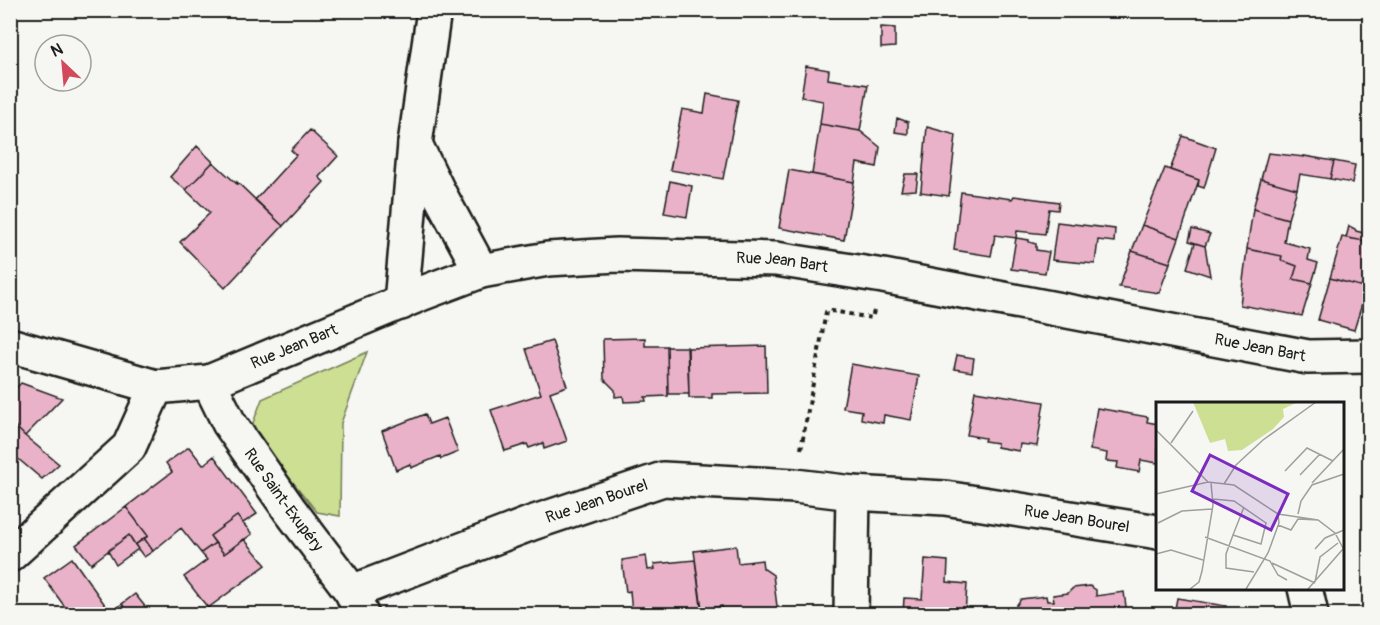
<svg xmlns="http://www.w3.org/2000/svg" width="1380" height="625" font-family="Pangolin,sans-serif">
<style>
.green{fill:#ccdf93;stroke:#747e58;stroke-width:1.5}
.building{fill:#eab2c8;stroke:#1c1c1c;stroke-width:1.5}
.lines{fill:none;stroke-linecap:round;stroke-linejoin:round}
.minor-casing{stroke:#1c1c1c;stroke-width:38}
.tertiary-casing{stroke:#1c1c1c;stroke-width:38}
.secondary-casing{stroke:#1c1c1c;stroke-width:38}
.path{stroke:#1c1c1c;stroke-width:4;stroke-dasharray:4.5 4.5;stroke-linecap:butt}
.minor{stroke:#f6f6f2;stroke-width:33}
.tertiary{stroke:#f6f6f2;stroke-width:33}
.secondary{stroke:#f6f6f2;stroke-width:33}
.labels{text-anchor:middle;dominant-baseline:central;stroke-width:6;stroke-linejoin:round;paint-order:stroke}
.street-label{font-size:16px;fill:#1c1c1c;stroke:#f6f6f2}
.inset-road{fill:none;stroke:#9f9f9c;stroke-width:1.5}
.view{fill:#7b2cbf;fill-opacity:0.15;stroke:#7b2cbf;stroke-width:3}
.inset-edge{fill:none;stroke:#1c1c1c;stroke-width:3}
</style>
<rect width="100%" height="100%" fill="#f6f6f2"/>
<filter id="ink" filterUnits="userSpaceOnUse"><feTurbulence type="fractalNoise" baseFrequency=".0167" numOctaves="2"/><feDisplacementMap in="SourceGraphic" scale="12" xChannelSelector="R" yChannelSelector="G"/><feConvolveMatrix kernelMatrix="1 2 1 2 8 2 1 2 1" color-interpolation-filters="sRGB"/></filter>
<g filter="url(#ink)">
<path class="green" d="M 367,352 L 341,423 L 340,516 L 317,512 L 263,445 L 253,423 L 262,399 Z"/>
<path class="building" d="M 881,27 L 895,28 L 895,47 L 881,48 Z
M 806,66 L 829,70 L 828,79 L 868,85 L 860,131 L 820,124 L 823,101 L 801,97 Z
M 707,94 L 738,100 L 723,179 L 670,170 L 682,109 L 704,113 Z
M 897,118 L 908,122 L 908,134 L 895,132 Z
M 820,124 L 860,131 L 880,147 L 877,167 L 857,163 L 854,182 L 812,174 Z
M 927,127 L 956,135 L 949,196 L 920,192 L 921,190 Z
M 310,130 L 338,156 L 319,177 L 324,182 L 283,226 L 255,200 L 296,155 L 291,150 Z
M 1183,136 L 1216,148 L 1204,188 L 1198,186 L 1199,180 L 1170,170 Z
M 197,146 L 213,162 L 186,190 L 170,177 Z
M 1268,153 L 1304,157 L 1304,156 L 1334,161 L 1330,179 L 1300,174 L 1297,189 L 1261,179 Z
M 1334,161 L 1355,165 L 1352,183 L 1330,179 Z
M 213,162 L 237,184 L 237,182 L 283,226 L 225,288 L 180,242 L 210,213 L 186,190 Z
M 1165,168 L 1199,180 L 1179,238 L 1142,225 Z
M 789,170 L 854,182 L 844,240 L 779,228 Z
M 905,174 L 918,174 L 916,190 L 901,191 Z
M 1261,179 L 1297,189 L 1288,219 L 1253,209 Z
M 670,181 L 692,186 L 687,217 L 664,213 Z
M 961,192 L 1012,199 L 1014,196 L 1059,202 L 1058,210 L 1049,209 L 1045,234 L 1017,231 L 1016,238 L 995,235 L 991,256 L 954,250 Z
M 1253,209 L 1288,219 L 1284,242 L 1310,249 L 1308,260 L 1318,263 L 1312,283 L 1293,279 L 1297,266 L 1281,260 L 1282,256 L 1247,249 Z
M 1057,222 L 1115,229 L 1114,242 L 1098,240 L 1095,264 L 1052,260 Z
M 1142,225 L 1179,238 L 1170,263 L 1132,251 Z
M 1349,226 L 1355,229 L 1356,231 L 1368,234 L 1365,241 L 1346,238 Z
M 1192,229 L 1210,234 L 1205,246 L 1189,241 Z
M 1368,234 L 1370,234 L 1370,278 L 1367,288 L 1330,278 L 1342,237 L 1365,241 Z
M 1016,238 L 1029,240 L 1029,242 L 1036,244 L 1036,250 L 1049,252 L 1045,273 L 1011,269 Z
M 1195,243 L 1205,246 L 1210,276 L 1187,268 Z
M 1247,249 L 1282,256 L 1281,260 L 1297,266 L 1293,279 L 1312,283 L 1302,316 L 1240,305 Z
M 1132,251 L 1170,263 L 1159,293 L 1119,287 Z
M 1330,278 L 1367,288 L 1354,330 L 1318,320 Z
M 645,338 L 645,346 L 667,346 L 668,396 L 645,397 L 646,401 L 624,402 L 623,396 L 615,397 L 615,390 L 604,379 L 603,339 Z
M 552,341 L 567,386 L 550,392 L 567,441 L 544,449 L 543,443 L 529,448 L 527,444 L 505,451 L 491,410 L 541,394 L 526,349 Z
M 766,346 L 767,393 L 712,394 L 712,398 L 689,398 L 688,348 Z
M 667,347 L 687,347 L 689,394 L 668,394 Z
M 957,355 L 974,358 L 972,372 L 954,369 Z
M 851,364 L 919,376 L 911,420 L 884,415 L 883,423 L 861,419 L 862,411 L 843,408 Z
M 21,383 L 62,398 L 25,436 L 10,421 L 10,394 Z
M 975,391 L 1044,402 L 1037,446 L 1020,444 L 1019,451 L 997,447 L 997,443 L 984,441 L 985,438 L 967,435 Z
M 1097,408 L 1148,417 L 1147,422 L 1158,424 L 1158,463 L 1141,460 L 1139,472 L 1117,468 L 1118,462 L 1106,461 L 1107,453 L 1090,450 Z
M 425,414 L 429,424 L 445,418 L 458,452 L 441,459 L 440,456 L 411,468 L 410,464 L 396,470 L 382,431 Z
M 10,421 L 25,436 L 59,464 L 42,479 L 10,452 Z
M 189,447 L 203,465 L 214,456 L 257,514 L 243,523 L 237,516 L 210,536 L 215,543 L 201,553 L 181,528 L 153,551 L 144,538 L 148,536 L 126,507 L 172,472 L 166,463 Z
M 126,507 L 148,536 L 135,545 L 129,535 L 91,564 L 76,545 Z
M 237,516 L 252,534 L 224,554 L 210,536 Z
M 129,535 L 138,549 L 116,565 L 108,551 Z
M 144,538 L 153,551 L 144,557 L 135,545 Z
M 244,539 L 266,565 L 208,608 L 184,577 L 207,560 L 201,553 L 215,543 L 224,554 Z
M 736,546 L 738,563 L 762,560 L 763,568 L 773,575 L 778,614 L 723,614 L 722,606 L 702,609 L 694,551 Z
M 646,556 L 648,570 L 655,569 L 654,564 L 695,560 L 702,614 L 650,614 L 650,612 L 632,614 L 630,591 L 626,592 L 622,560 Z
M 72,558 L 110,612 L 122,604 L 130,614 L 70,614 L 44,578 Z
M 925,559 L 948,561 L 947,582 L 967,584 L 965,614 L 903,614 L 904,598 L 922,599 Z
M 1090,586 L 1096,590 L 1096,596 L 1124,592 L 1127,614 L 1017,614 L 1016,606 L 1021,599 L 1046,596 L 1047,601 L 1054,601 L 1053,595 L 1068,593 L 1073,588 Z
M 135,594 L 151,614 L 130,614 L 122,604 Z
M 1177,598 L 1226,606 L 1225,609 L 1230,614 L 1174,614 Z"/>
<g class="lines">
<g class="minor-casing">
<g id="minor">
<path d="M 415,144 L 439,193 L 481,271"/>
<path d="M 401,303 L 415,144 L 434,10"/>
<path id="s1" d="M 209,382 L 229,423 L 289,509 L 352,592 L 361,614"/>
<path d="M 1305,588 L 1311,614"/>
<path id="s2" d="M 352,592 L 532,523 L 663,479 L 795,486 L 853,493 L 945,498 L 1158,532"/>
<path d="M 851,614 L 853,493"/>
</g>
</g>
<g class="tertiary-casing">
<g id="tertiary">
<path id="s3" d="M 10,555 L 129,447 L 156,387 L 209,382 L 423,293 L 481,271 L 548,259 L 617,255 L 776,259 L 883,276 L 1308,357 L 1370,356"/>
</g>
</g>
<g class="secondary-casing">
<path id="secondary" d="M 10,345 L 156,387"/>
</g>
<path class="path" d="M 801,449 L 826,312 L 832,311 L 872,318 L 874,311"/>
<use href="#minor" class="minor"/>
<use href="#tertiary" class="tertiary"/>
<use href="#secondary" class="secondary"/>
</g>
</g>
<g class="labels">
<g class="street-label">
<text stroke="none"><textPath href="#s3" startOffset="876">Rue Jean Bart</textPath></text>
<text stroke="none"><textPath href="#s3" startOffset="372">Rue Jean Bart</textPath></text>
<text stroke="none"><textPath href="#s3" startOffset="1362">Rue Jean Bart</textPath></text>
<text stroke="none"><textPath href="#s1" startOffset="140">Rue Saint-Exupéry</textPath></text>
<text stroke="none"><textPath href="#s2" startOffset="261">Rue Jean Bourel</textPath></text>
<text stroke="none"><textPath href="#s2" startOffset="747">Rue Jean Bourel</textPath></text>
</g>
</g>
<g transform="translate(1156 402)">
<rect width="188" height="188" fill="#f6f6f2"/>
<path d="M 37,0 L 142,0 L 127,7 L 128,15 L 117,27 L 86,48 L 72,49 L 69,37 L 54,41 Z" fill="#ccdf93"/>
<path class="inset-road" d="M 0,28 L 52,80M 15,41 L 37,9M 129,69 L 151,46 L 177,59M 144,73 L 164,52M 156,81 L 188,47M 68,82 L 80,63 L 107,38 L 160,0M 0,92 L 52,80 L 78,83 L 122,112 L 162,118 L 179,131 L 188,148M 57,97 L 78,99 L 110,121 L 105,142 L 77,133 L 70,152 L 70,166 L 98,170M 142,112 L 145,99 L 156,83 L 188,72M 0,120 L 0,140M 2,121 L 26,109 L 56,107M 122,123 L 135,128 L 142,117 L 162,118M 77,133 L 88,105M 49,135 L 114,159 L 122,173 L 131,178M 159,147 L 169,136 L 188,128M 0,152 L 15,148 L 47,158M 116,161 L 159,181M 159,180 L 164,155 L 182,141M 34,187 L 43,180 L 46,169 L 57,103 L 55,81M 90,187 L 112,151 L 123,121 L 122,112M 152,187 L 187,147"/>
<path class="view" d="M 54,53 L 132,92 L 115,128 L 36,89 Z"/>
<rect width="188" height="188" class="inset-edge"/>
</g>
<rect width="1380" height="625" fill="none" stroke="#f6f6f2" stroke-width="36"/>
<rect x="18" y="18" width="1344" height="589" fill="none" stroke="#1c1c1c" stroke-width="2" filter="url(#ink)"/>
<g transform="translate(63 63) rotate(334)"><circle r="28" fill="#f6f6f2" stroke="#9f9f9c" stroke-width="1.5"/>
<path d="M0-4.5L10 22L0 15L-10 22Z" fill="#d1495b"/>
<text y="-9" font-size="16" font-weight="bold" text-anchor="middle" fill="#1c1c1c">N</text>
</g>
</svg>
